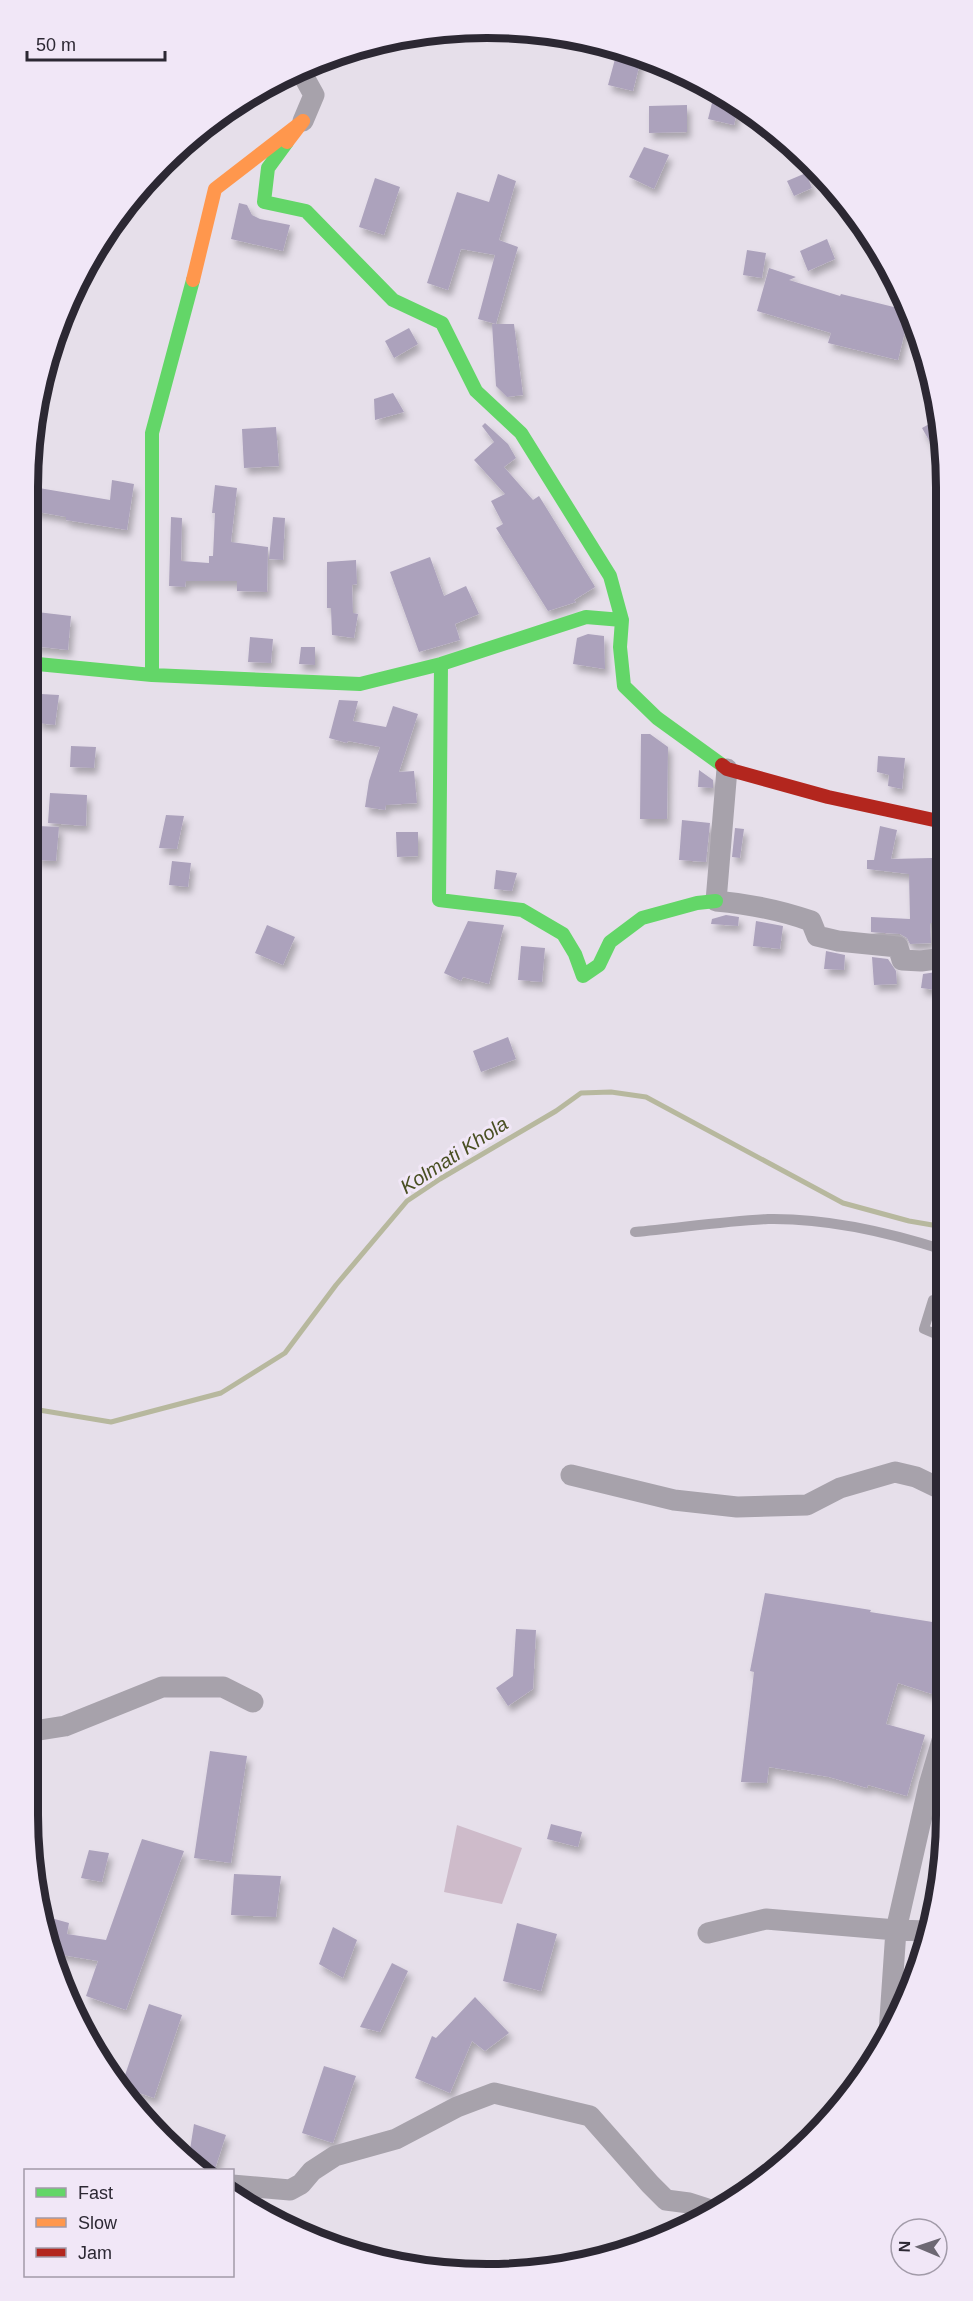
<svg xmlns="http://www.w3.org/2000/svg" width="973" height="2301" font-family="Helvetica,sans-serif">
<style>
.green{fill:#cebbca}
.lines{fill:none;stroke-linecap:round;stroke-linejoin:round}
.stream{stroke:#b7b89e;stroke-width:5}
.building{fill:#aca2bc;filter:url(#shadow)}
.lane{stroke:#a7a2ab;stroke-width:10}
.street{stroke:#a7a2ab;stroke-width:21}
.fast{stroke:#63d668;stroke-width:14}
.slow{stroke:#ff974d;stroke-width:14}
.jam{stroke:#b3261e;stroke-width:14}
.labels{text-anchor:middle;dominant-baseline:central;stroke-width:6;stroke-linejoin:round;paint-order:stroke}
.water-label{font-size:20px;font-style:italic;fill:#494f22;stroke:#f1e7f7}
.rim{fill:none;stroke:#2c2833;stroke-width:8}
</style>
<defs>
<filter id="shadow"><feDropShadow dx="3.5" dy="6" stdDeviation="3" flood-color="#0004"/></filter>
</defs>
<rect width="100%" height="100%" fill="#e6dfea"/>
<path class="green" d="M 457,1825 L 522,1848 L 502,1904 L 444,1892 Z"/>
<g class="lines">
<path class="stream" d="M 27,1408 L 111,1422 L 221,1393 L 285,1353 L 336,1285 L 407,1201 L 440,1179 L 556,1111 L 581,1093 L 611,1092 L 646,1097 L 843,1203 L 909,1221 L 944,1227"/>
</g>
<path class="building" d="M 618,48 L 642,55 L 633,91 L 608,85 Z
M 715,91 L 739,103 L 734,125 L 708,119 Z
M 687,105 L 687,132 L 649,133 L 649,106 Z
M 644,147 L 669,155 L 654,189 L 629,177 Z
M 806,173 L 812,188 L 794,196 L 787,181 Z
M 498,174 L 516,181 L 499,240 L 518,247 L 496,324 L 478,319 L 495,255 L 461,249 L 448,290 L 427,283 L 457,192 L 489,202 Z
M 375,178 L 400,187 L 384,235 L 359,227 Z
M 239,203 L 247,205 L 252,215 L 260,219 L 290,225 L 283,251 L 231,239 Z
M 827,239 L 835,259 L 808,271 L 800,251 Z
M 747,250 L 766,253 L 762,278 L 743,275 Z
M 769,268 L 796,277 L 789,280 L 840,296 L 841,294 L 910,311 L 898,360 L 828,343 L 831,333 L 757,311 Z
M 492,324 L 514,324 L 523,395 L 507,397 L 496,386 Z
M 409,328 L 418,344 L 394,358 L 385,341 Z
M 393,393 L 404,412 L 375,420 L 374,399 Z
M 940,418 L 942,426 L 942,463 L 922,428 Z
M 485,423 L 508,444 L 516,458 L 504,467 L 533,500 L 539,496 L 594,585 L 595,587 L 574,600 L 576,602 L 548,611 L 496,528 L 503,524 L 491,501 L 505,494 L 474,460 L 494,442 L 482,426 Z
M 276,427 L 279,466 L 244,468 L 242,429 Z
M 112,480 L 134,484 L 127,530 L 66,520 L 66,517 L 27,510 L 27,486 L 110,500 Z
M 215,485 L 237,488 L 231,542 L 268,547 L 267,592 L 237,591 L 237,581 L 186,581 L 185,587 L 169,586 L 171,517 L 182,518 L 181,561 L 209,563 L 209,556 L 213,556 L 215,513 L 212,513 Z
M 273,517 L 285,518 L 283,560 L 269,559 Z
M 430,557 L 444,596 L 466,586 L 479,614 L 455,624 L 460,640 L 419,652 L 390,572 Z
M 356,560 L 357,584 L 352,585 L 353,613 L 358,614 L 354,638 L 332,635 L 331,608 L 327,608 L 327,562 Z
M 37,612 L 71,616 L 68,650 L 33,646 Z
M 588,634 L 604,636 L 605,669 L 573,664 L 577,638 Z
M 250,637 L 273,639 L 271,663 L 248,662 Z
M 301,647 L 315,647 L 315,665 L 299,664 Z
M 41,694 L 59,695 L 55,725 L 37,723 Z
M 339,700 L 358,701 L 353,721 L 386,727 L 393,706 L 418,714 L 399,772 L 414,771 L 417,803 L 386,805 L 385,810 L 365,807 L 369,781 L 380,747 L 348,741 L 347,743 L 329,738 Z
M 641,734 L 650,734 L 668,747 L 667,819 L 640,819 Z
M 71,746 L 96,747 L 94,768 L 70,767 Z
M 878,756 L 905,758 L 902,789 L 888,786 L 889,775 L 877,772 Z
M 699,770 L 713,780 L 713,788 L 698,787 Z
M 50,793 L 87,795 L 86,826 L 48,823 Z
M 166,815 L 184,816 L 177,849 L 159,848 Z
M 682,820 L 710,823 L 706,862 L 679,860 Z
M 38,826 L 59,827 L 56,861 L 36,860 Z
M 880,826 L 897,830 L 891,859 L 932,858 L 936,923 L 930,923 L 931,943 L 910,944 L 907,938 L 900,934 L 871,932 L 871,917 L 910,919 L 909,874 L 867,869 L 867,860 L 874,860 Z
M 735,828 L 744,829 L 740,858 L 732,857 Z
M 396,832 L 418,832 L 418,856 L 397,857 Z
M 172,861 L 191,863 L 188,887 L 169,885 Z
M 496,870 L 517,873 L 512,891 L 494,889 Z
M 726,915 L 739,917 L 738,926 L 711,924 L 712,919 Z
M 468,921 L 504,925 L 489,984 L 463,977 L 461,981 L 444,973 Z
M 756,921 L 783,926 L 780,949 L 753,946 Z
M 267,925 L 295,937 L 283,965 L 255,953 Z
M 521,946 L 545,948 L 542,982 L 518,980 Z
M 826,951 L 845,955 L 844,970 L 824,969 Z
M 872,957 L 888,959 L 896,971 L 897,984 L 874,985 Z
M 943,971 L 944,991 L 921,988 L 923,974 Z
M 508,1037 L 516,1059 L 481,1072 L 473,1051 Z
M 765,1593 L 871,1610 L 870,1612 L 945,1624 L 946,1651 L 938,1676 L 941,1677 L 935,1695 L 898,1683 L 886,1724 L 925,1735 L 907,1796 L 868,1785 L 867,1788 L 829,1777 L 769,1767 L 767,1783 L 741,1782 L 754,1672 L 750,1671 Z
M 516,1629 L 536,1630 L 533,1689 L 508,1706 L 496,1688 L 513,1676 Z
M 210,1751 L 247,1756 L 231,1863 L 194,1858 Z
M 551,1824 L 582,1832 L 578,1847 L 547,1839 Z
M 142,1839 L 184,1851 L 126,2010 L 86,1996 L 98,1961 L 50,1953 L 48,1943 L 51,1918 L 69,1923 L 67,1934 L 106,1940 Z
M 89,1850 L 109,1853 L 102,1882 L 81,1878 Z
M 234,1874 L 281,1876 L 276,1917 L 231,1915 Z
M 517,1923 L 557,1934 L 541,1991 L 503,1981 Z
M 333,1927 L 357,1940 L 343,1978 L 319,1964 Z
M 392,1963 L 408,1971 L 380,2032 L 360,2027 Z
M 475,1997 L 509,2033 L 485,2051 L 472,2041 L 450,2093 L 415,2078 L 432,2036 L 436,2038 Z
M 149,2004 L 182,2015 L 154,2098 L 121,2087 Z
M 324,2066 L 356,2076 L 333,2143 L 302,2133 Z
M 194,2124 L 226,2135 L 215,2169 L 198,2164 L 189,2156 Z"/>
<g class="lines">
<path class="lane" d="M 635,1232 C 679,1228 724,1221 768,1219 C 827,1218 888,1232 944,1250
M 933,1300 L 924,1329 L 945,1338"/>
<path class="street" d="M 299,68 L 314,95 L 303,121
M 727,769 L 716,901 C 749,904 780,910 811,921 L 817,936 L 838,941 L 898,947 L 902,960 L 921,961 L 944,958
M 571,1475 L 674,1500 L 737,1507 L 807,1505 L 840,1488 L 895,1472 L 916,1477 L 945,1491
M 27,1732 L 65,1726 L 162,1687 L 223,1687 L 253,1702
M 708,1933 L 766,1919 L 896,1930 L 927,1931
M 889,2033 L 896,1930 L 929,1785 L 946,1727
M 232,2185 L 290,2190 L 301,2184 L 312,2171 L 335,2156 L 396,2139 L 457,2107 L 494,2093 L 590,2116 L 650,2184 L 666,2200 L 689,2203 L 717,2212"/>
<path class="fast" d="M 287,142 L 268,168 L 264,202 L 306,211 L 393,300 L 442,323 L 476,391 L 521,433 L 610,576 L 622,620 L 620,647 L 624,686 L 657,718 L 722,765
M 27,663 L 152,675 L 360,684 L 441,664 L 586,617 L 622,620
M 441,664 L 439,900 L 522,910 L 563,934 L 575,954 L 583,976 L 599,965 L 610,942 L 642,918 L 697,903 L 716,901
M 152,675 L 152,433 L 193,280"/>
<path class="slow" d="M 193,280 L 215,189 L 303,121 L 287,142"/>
<path class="jam" d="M 722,765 L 727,769 L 828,797 L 943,822"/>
</g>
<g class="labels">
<g class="water-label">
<text transform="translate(454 1155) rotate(-33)">Kolmati Khola</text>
</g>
</g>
<path d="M0 0H973V2301H0ZM487 38H487A449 449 0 0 1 936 487V1815A449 449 0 0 1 487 2264H487A449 449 0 0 1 38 1815V487A449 449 0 0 1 487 38Z" fill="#f1e7f7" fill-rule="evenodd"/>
<path class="rim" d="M487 38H487A449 449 0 0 1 936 487V1815A449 449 0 0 1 487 2264H487A449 449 0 0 1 38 1815V487A449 449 0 0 1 487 38Z"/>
<rect x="24" y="2169" width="210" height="108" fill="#f1e7f7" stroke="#a29ba9" stroke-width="1.5"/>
<rect x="36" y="2188" width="30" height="9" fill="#63d668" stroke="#a29ba9" stroke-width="1.5"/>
<text x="78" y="2199" font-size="18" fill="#2c2833">Fast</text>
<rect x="36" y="2218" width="30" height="9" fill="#ff974d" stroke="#a29ba9" stroke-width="1.5"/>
<text x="78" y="2229" font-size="18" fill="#2c2833">Slow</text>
<rect x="36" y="2248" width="30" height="9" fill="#b3261e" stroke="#a29ba9" stroke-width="1.5"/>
<text x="78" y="2259" font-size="18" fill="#2c2833">Jam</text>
<g transform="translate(919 2247) rotate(272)"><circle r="28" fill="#f1e7f7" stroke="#a29ba9" stroke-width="1.5"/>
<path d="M0-4.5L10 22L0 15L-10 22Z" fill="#6d6873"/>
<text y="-9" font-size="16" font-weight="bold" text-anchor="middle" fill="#2c2833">N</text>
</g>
<path d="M27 51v9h138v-9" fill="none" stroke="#2c2833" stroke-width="3"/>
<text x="36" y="51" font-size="18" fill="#2c2833" stroke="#f1e7f7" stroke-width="4.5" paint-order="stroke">50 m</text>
</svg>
